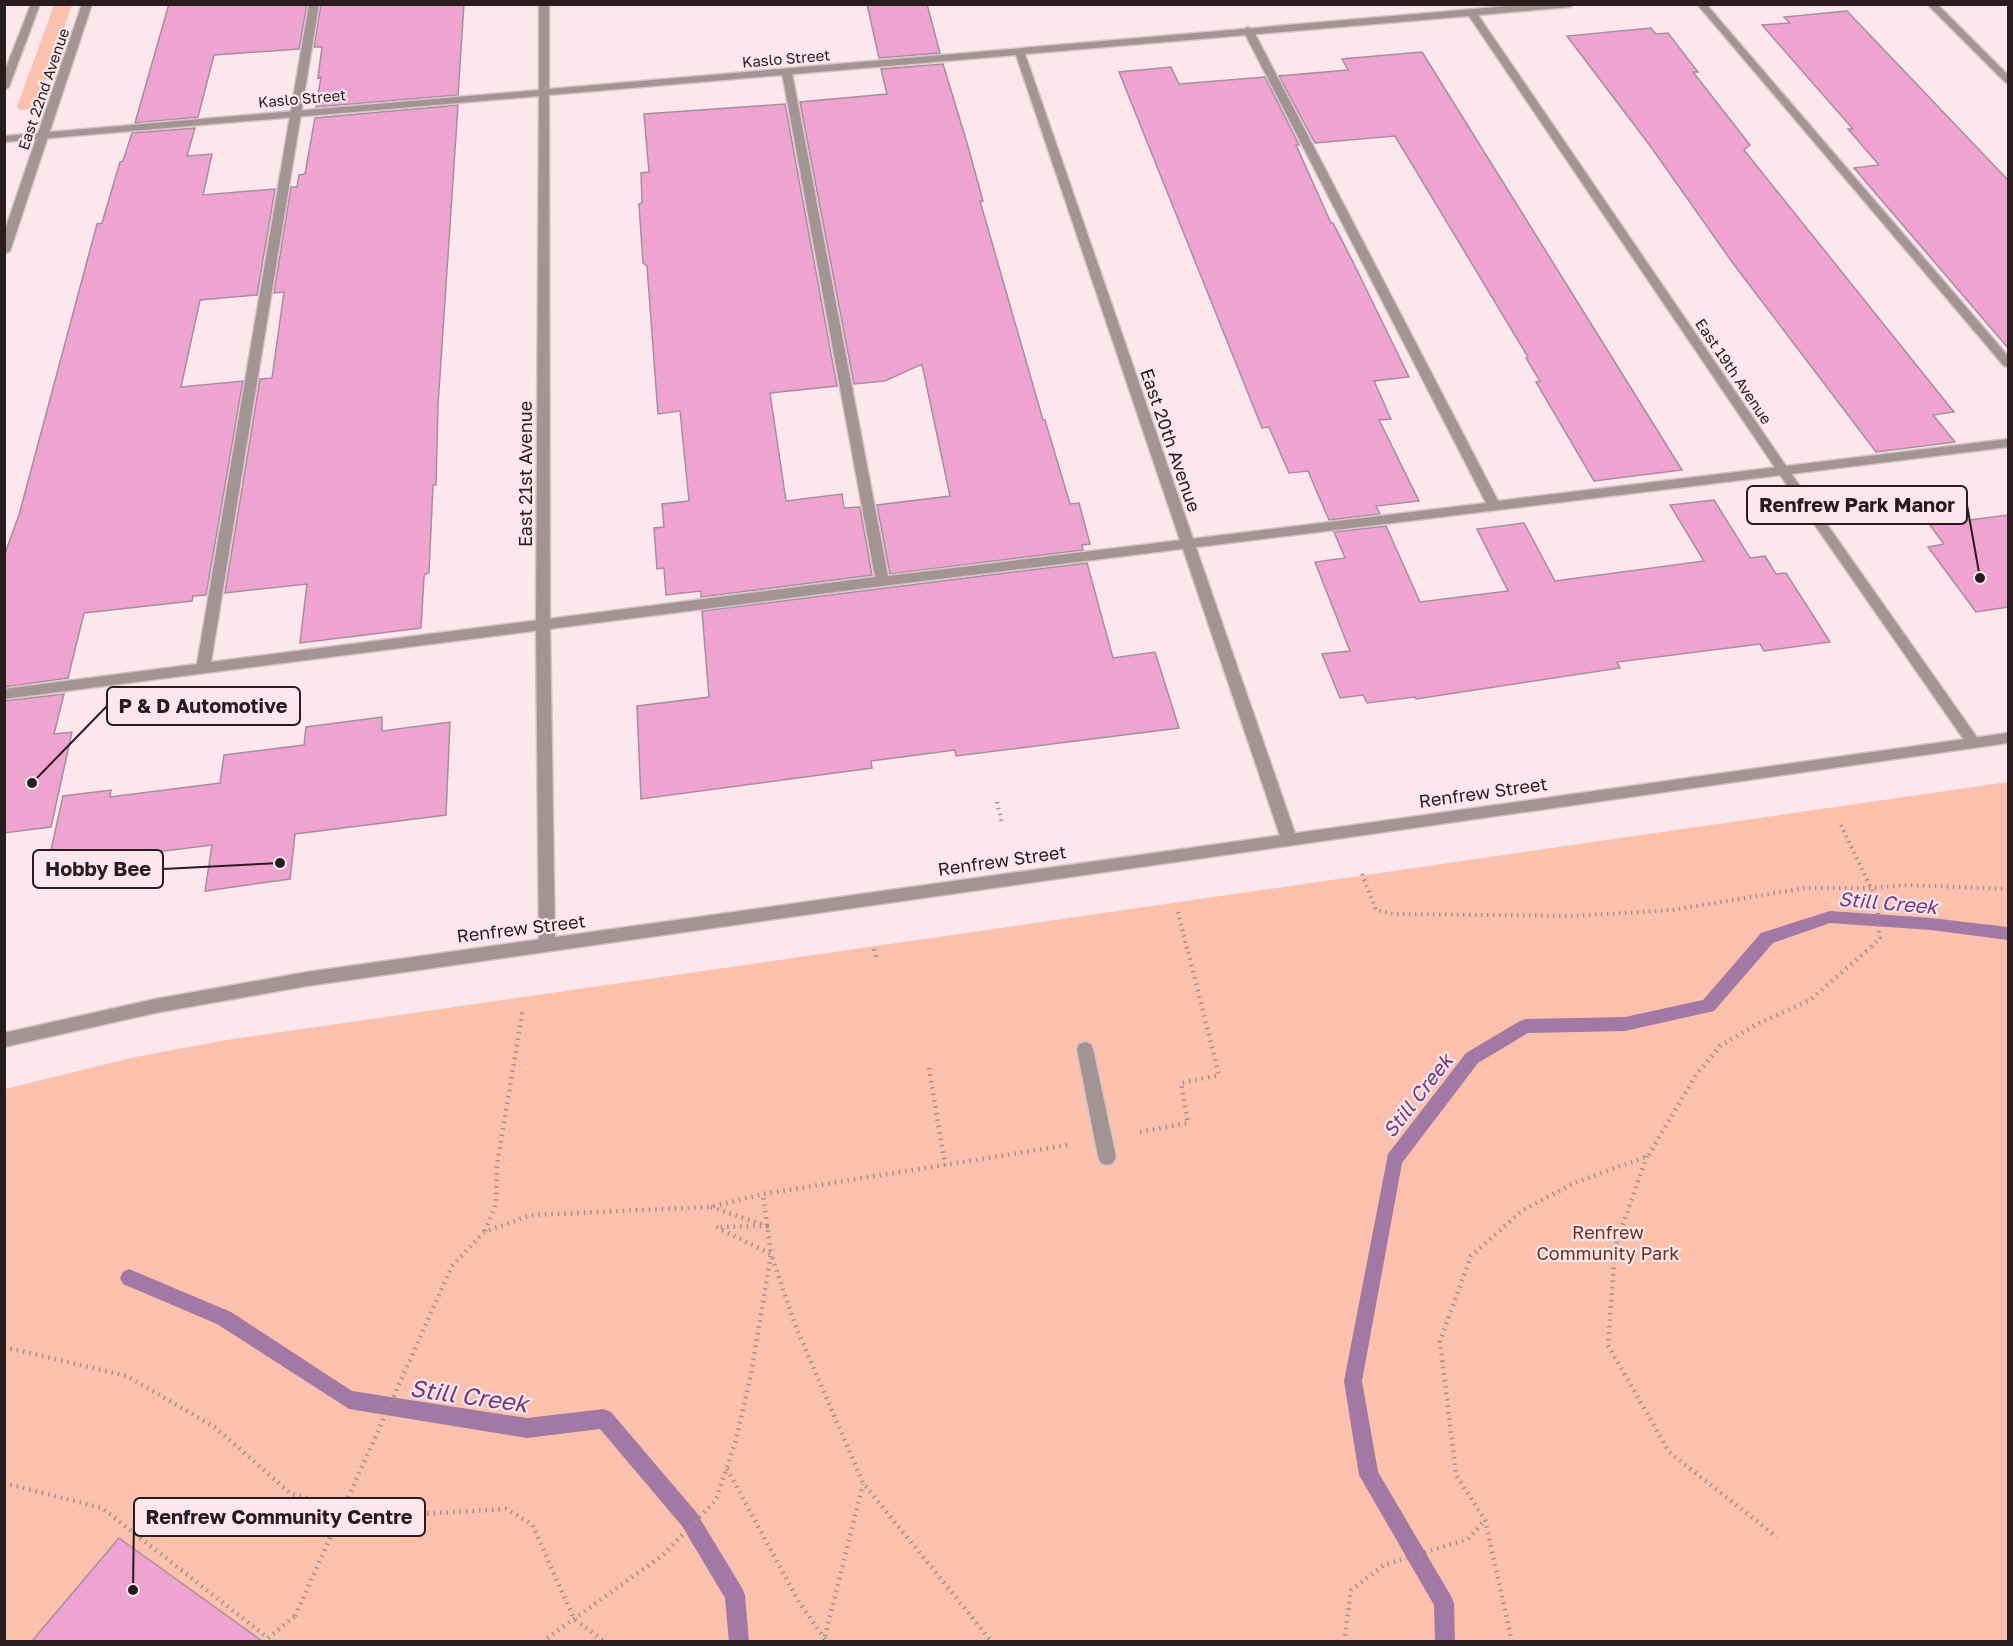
<svg xmlns="http://www.w3.org/2000/svg" width="2013" height="1646" font-family="'Golos Text',sans-serif">
<style>
.green{fill:#fcc1ac}
.lines{fill:none;stroke-linecap:round;stroke-linejoin:round}
.stream{fill:#a278a4;fill-rule:evenodd}
.building{fill:#eea3d0;stroke:#a88e9d;stroke-width:1.5}
.service-casing{stroke:#d6c2c7;stroke-width:3}
.minor-casing{stroke:#d6c2c7;stroke-width:3}
.tertiary-casing{stroke:#d6c2c7;stroke-width:3}
.path-far1{stroke:#a19094;stroke-width:4;stroke-dasharray:1.5 4.5;stroke-linecap:butt}
.path{stroke:#a19094;stroke-width:4.5;stroke-dasharray:1.5 5;stroke-linecap:butt}
.service{fill:#a39494;fill-rule:evenodd}
.minor{fill:#a39494;fill-rule:evenodd}
.tertiary{fill:#a39494;fill-rule:evenodd}
.path-bridge{stroke:#a19094;stroke-width:4.5;stroke-dasharray:1.5 5;stroke-linecap:butt}
.labels{text-anchor:middle;dominant-baseline:central;stroke-width:4.5;stroke-linejoin:round;paint-order:stroke}
.far-street-label{font-size:15px;fill:#281c1f;stroke:#fce7ec}
.street-label{font-size:18px;fill:#281c1f;stroke:#fce7ec}
.park-label{font-size:18px;fill:#752e12;stroke:#fce7ec}
.water-label{font-size:20px;font-style:italic;fill:#77357e;stroke:#fce7ec}
.near-water-label{font-size:24px;font-style:italic;fill:#77357e;stroke:#fce7ec}
.leader{fill:none;stroke:#281c1f;stroke-width:2}
.callout-dot{fill:#281c1f;stroke:#fce7ec;stroke-width:2}
.callout{fill:#fce7ec;stroke:#281c1f;stroke-width:2}
.callout-label{font-size:20px;text-anchor:middle;font-weight:bold;fill:#281c1f}
</style>
<rect width="100%" height="100%" fill="#fce7ec"/>
<path class="green" d="M 54,5 L 72,5 L 38,104 L 31,109 L 20,110 L 17,107 Z
M 2008,782 L 2008,1641 L 5,1642 L 5,1089 L 135,1057 L 227,1040 Z"/>
<g class="lines">
<path class="stream" d="M 1830,911 L 1931,918 L 2008,927 L 2008,940 L 1931,930 L 1830,923 L 1773,943 L 1714,1011 L 1625,1031 L 1528,1033 L 1478,1063 L 1402,1163 L 1362,1381 L 1378,1472 L 1451,1596 L 1454,1603 L 1455,1642 L 1435,1642 L 1434,1605 L 1359,1475 L 1344,1381 L 1388,1154 L 1466,1053 L 1520,1021 L 1526,1019 L 1625,1017 L 1703,1000 L 1761,933 Z
M 129,1269 L 231,1312 L 352,1391 L 527,1418 L 604,1409 L 611,1412 L 696,1512 L 742,1588 L 745,1595 L 749,1642 L 729,1642 L 725,1598 L 682,1526 L 600,1429 L 527,1438 L 349,1409 L 217,1324 L 123,1284 L 120,1278 L 123,1272 Z"/>
</g>
<path class="building" d="M 169,4 L 307,4 L 299,49 L 214,55 L 198,117 L 135,123 Z
M 321,4 L 464,4 L 458,95 L 316,107 L 321,77 L 318,78 L 322,47 L 314,47 Z
M 867,4 L 927,4 L 940,53 L 879,58 Z
M 1847,11 L 2008,180 L 2008,348 L 1854,168 L 1879,165 L 1848,129 L 1853,129 L 1762,25 L 1790,23 L 1784,17 Z
M 1651,28 L 1656,34 L 1668,33 L 1698,72 L 1693,72 L 1750,145 L 1744,150 L 1954,412 L 1933,415 L 1955,442 L 1876,452 L 1732,262 L 1651,147 L 1567,36 Z
M 1422,52 L 1649,417 L 1682,470 L 1594,481 L 1536,382 L 1540,381 L 1526,358 L 1528,357 L 1395,136 L 1315,143 L 1279,76 L 1348,70 L 1342,59 Z
M 943,64 L 967,143 L 983,201 L 980,201 L 1043,420 L 1045,420 L 1070,504 L 1079,503 L 1090,544 L 1082,545 L 1083,550 L 890,574 L 877,505 L 950,496 L 922,364 L 885,381 L 854,384 L 800,102 L 887,94 L 881,69 Z
M 1171,67 L 1179,84 L 1265,77 L 1299,145 L 1296,145 L 1331,223 L 1333,223 L 1356,268 L 1409,377 L 1374,381 L 1391,419 L 1379,420 L 1419,501 L 1376,506 L 1380,514 L 1329,520 L 1308,471 L 1289,473 L 1269,427 L 1262,428 L 1119,72 Z
M 785,104 L 837,386 L 770,393 L 786,501 L 842,494 L 844,508 L 860,507 L 872,575 L 701,597 L 701,591 L 666,595 L 664,568 L 657,569 L 654,528 L 664,527 L 662,504 L 689,501 L 680,411 L 658,414 L 647,266 L 643,263 L 639,204 L 642,203 L 641,173 L 649,172 L 644,114 Z
M 458,105 L 438,405 L 436,485 L 433,485 L 429,573 L 425,574 L 424,577 L 421,628 L 300,643 L 307,584 L 225,593 L 260,379 L 272,378 L 284,292 L 274,293 L 291,187 L 297,187 L 299,175 L 305,174 L 315,118 Z
M 195,128 L 187,156 L 212,154 L 203,195 L 275,189 L 257,295 L 200,300 L 181,387 L 243,381 L 206,595 L 193,596 L 192,601 L 84,613 L 68,678 L 4,687 L 4,556 L 19,515 L 97,224 L 102,223 L 120,162 L 123,161 L 132,133 Z
M 1714,500 L 1750,558 L 1765,556 L 1776,574 L 1786,573 L 1830,642 L 1764,651 L 1760,644 L 1617,662 L 1620,668 L 1416,699 L 1415,697 L 1367,703 L 1363,695 L 1340,698 L 1322,654 L 1350,651 L 1315,562 L 1345,558 L 1334,532 L 1386,526 L 1420,602 L 1508,591 L 1477,529 L 1524,523 L 1555,581 L 1704,561 L 1670,505 Z
M 2008,515 L 2008,607 L 1976,612 L 1928,547 L 1944,544 L 1930,525 Z
M 1087,563 L 1113,658 L 1155,652 L 1179,728 L 956,756 L 955,750 L 871,761 L 872,768 L 641,799 L 637,706 L 709,697 L 702,611 Z
M 64,694 L 54,734 L 72,732 L 51,827 L 4,833 L 4,701 Z
M 382,717 L 382,731 L 450,722 L 446,815 L 295,834 L 290,879 L 205,891 L 212,845 L 124,856 L 123,864 L 97,867 L 96,874 L 85,875 L 78,881 L 43,886 L 63,796 L 111,790 L 110,797 L 220,783 L 224,755 L 304,745 L 306,727 Z
M 119,1538 L 262,1641 L 32,1641 Z"/>
<g class="lines">
<g class="service-casing">
<path id="service" d="M 309,4 L 319,4 L 211,662 L 875,577 L 782,73 L 787,70 L 792,73 L 888,576 L 1486,503 L 1243,30 L 1248,27 L 1253,30 L 1498,501 L 2008,439 L 2008,447 L 882,586 L 4,699 L 4,689 L 197,664 Z
M 1697,4 L 1706,4 L 2008,356 L 2008,367 L 2004,366 Z
M 1085,1042 L 1091,1044 L 1093,1049 L 1116,1157 L 1113,1163 L 1107,1165 L 1101,1163 L 1098,1157 L 1077,1049 L 1079,1044 Z"/>
</g>
<g class="minor-casing">
<path id="minor" d="M 539,4 L 549,4 L 549,89 L 1531,4 L 1574,4 L 1570,7 L 1478,15 L 1788,469 L 1981,743 L 1979,747 L 1969,747 L 1780,475 L 1469,16 L 1025,54 L 1297,839 L 1294,843 L 1284,843 L 1281,839 L 1016,55 L 549,95 L 550,625 L 555,944 L 553,949 L 547,951 L 541,949 L 539,944 L 536,625 L 539,96 L 4,142 L 4,136 L 539,90 Z
M 1927,4 L 1937,4 L 2008,75 L 2008,83 L 2005,82 Z"/>
</g>
<g class="tertiary-casing">
<path id="tertiary" d="M 31,4 L 40,4 L 9,87 L 4,90 L 4,73 Z
M 82,4 L 92,4 L 10,251 L 4,254 L 4,233 Z
M 2008,733 L 2008,743 L 307,986 L 155,1013 L 4,1047 L 4,1033 L 155,999 L 307,972 Z"/>
</g>
<path class="path-far1" d="M 997,802 L 1002,824
M 1841,825 L 1877,901 L 1880,938 L 1869,949
M 1362,874 L 1376,910 L 1395,914 L 1576,916 L 1673,910 L 1805,888 L 1871,888 L 1907,885 L 2008,889
M 1178,912 L 1187,949"/>
<path class="path" d="M 874,949 L 876,957
M 929,1068 L 945,1165
M 1140,1132 L 1188,1123 L 1181,1083 L 1219,1075 L 1187,947
M 1647,1156 L 1615,1247 L 1608,1345 L 1669,1452 L 1777,1537
M 711,1207 L 767,1226 L 716,1227 L 771,1254 L 796,1327 L 863,1483 L 992,1642
M 485,1231 L 496,1204 L 497,1165 L 523,1008
M 452,1266 L 484,1232 L 531,1215 L 710,1207 L 763,1194 L 1068,1145
M 4,1347 L 127,1376 L 216,1428 L 291,1494 L 386,1516 L 506,1509 L 532,1524 L 574,1619 L 605,1642
M 727,1469 L 799,1602 L 827,1642
M 4,1483 L 102,1508 L 268,1638 L 295,1616
M 825,1636 L 863,1484
M 542,1642 L 663,1555 L 716,1500 L 736,1440 L 751,1374 L 771,1254 L 763,1194
M 1344,1642 L 1351,1590 L 1384,1565 L 1468,1539 L 1484,1521
M 1512,1642 L 1485,1520 L 1456,1475 L 1440,1341 L 1471,1256 L 1523,1210 L 1574,1183 L 1648,1156 L 1696,1075 L 1720,1046 L 1757,1024 L 1810,1000 L 1871,947"/>
<use href="#service" class="service"/>
<use href="#minor" class="minor"/>
<use href="#tertiary" class="tertiary"/>
<path class="path-bridge" d="M 295,1616 L 452,1266"/>
</g>
<g class="labels">
<g class="far-street-label">
<text transform="translate(786 58) rotate(-5)">Kaslo Street</text>
<text transform="translate(43 89) rotate(-71)">East 22nd Avenue</text>
<text transform="translate(302 98) rotate(-5)">Kaslo Street</text>
<text transform="translate(1734 371) rotate(56)">East 19th Avenue</text>
</g>
<g class="street-label">
<text transform="translate(1171 440) rotate(71)">East 20th Avenue</text>
<text transform="translate(525 474) rotate(-90)">East 21st Avenue</text>
<text transform="translate(1483 792) rotate(-8)">Renfrew Street</text>
<text transform="translate(1002 860) rotate(-8)">Renfrew Street</text>
<text transform="translate(521 928) rotate(-7)">Renfrew Street</text>
</g>
<g class="park-label">
<text x="1608" y="1232">Renfrew<tspan x="1608" dy="21">Community Park</tspan></text>
</g>
<g class="water-label">
<text transform="translate(1888 902) rotate(5)">Still Creek</text>
<text transform="translate(1417 1095) rotate(-52)">Still Creek</text>
</g>
<g class="near-water-label">
<text transform="translate(469 1395) rotate(8)">Still Creek</text>
</g>
</g>
<path class="leader" d="M1980 578L1967 505M32 783L107 706M280 863L163 869M133 1590L134 1517"/>
<g class="callout-dot">
<circle cx="1980" cy="578" r="6"/>
<circle cx="32" cy="783" r="6"/>
<circle cx="280" cy="863" r="6"/>
<circle cx="133" cy="1590" r="6"/>
</g>
<g class="callout">
<rect x="1747" y="486" width="220" height="38" rx="6"/>
<rect x="107" y="687" width="193" height="38" rx="6"/>
<rect x="33" y="850" width="130" height="38" rx="6"/>
<rect x="134" y="1498" width="291" height="38" rx="6"/>
</g>
<g class="callout-label">
<text x="1857" y="512">Renfrew Park Manor</text>
<text x="203" y="713">P &amp; D Automotive</text>
<text x="98" y="876">Hobby Bee</text>
<text x="279" y="1524">Renfrew Community Centre</text>
</g>
<rect width="2013" height="1646" fill="none" stroke="#281c1f" stroke-width="12"/>
</svg>
